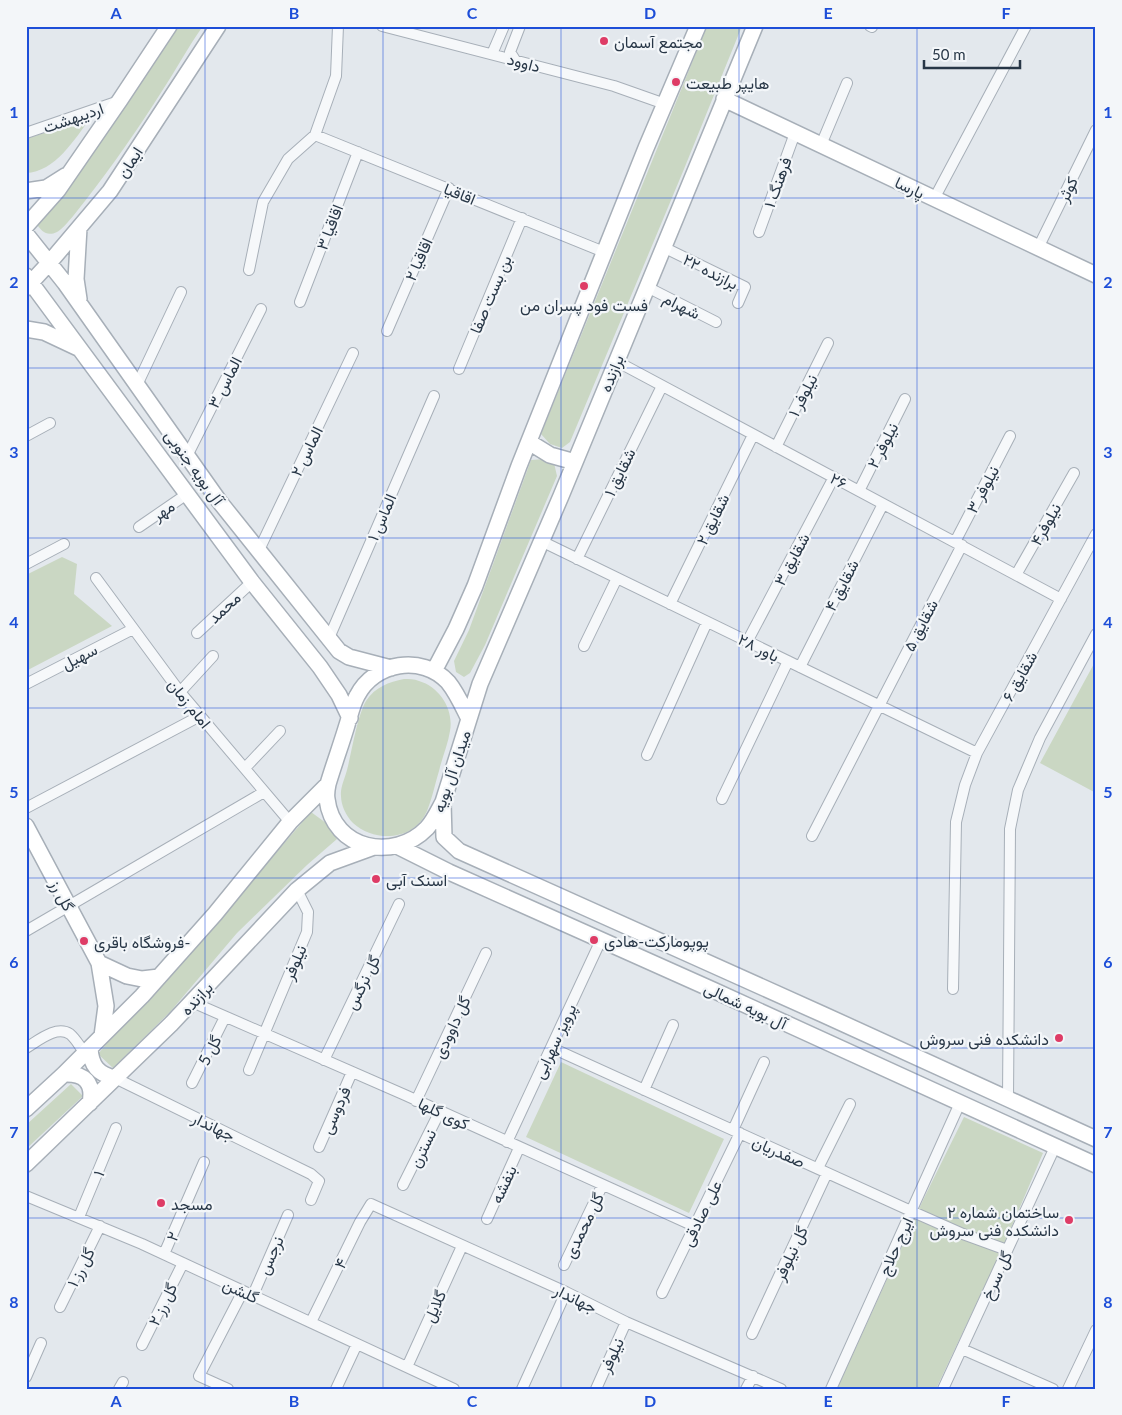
<svg xmlns="http://www.w3.org/2000/svg" width="1122" height="1415" font-family="Lato,Vazirmatn,sans-serif">
<style>
.green{fill:#cad7c3}
.lines{fill:none;stroke-linecap:round;stroke-linejoin:round}
.street-casing{stroke:#a7afb8;stroke-width:12}
.secondary-casing{stroke:#a7afb8;stroke-width:18}
.street{stroke:#f6f8fa;stroke-width:10}
.secondary{stroke:#fff;stroke-width:15}
.grid{fill:none;stroke:#1d4ed8;stroke-width:1;stroke-opacity:0.55}
.poi-dot{fill:#de3c66;stroke:#f3f6f9;stroke-width:2}
.labels{text-anchor:middle;dominant-baseline:central;stroke-width:4.5;stroke-linejoin:round;paint-order:stroke}
.poi-label{font-size:16px;fill:#283747;stroke:#f3f6f9;text-anchor:start}
.street-label{font-size:16px;fill:#283747;stroke:#f3f6f9}
.neatline{fill:none;stroke:#1d4ed8;stroke-width:2}
.grid-label{font-size:16px;text-anchor:middle;font-weight:bold;fill:#1d4ed8}
</style>
<rect width="100%" height="100%" fill="#e3e8ed"/>
<path class="green" d="M 175,26 L 203,26 C 188,47 176,70 162,91 C 138,129 113,165 85,201 C 80,207 64,229 57,232 C 47,237 41,231 36,223 Z
M 707,26 L 742,26 L 684,169 L 570,442 L 562,448 L 550,444 L 541,434 Z
M 91,117 C 75,139 55,172 26,173 L 26,139 Z
M 545,459 L 554,463 L 557,476 L 485,645 L 470,673 L 464,677 L 456,672 L 454,661 L 469,630 L 531,460 Z
M 62,557 L 77,564 L 74,594 L 112,626 L 26,671 L 26,575 Z
M 1096,660 L 1096,793 L 1040,763 Z
M 404,679 C 409,679 414,679 419,681 C 440,687 454,710 450,731 C 448,744 442,758 439,771 C 435,784 432,799 427,811 C 414,841 375,843 353,823 C 346,816 341,805 341,796 C 340,788 345,778 347,770 C 352,751 357,717 366,701 C 375,687 389,682 404,679 Z
M 311,812 L 326,823 L 337,839 L 307,865 L 237,933 L 170,1012 L 113,1068 L 98,1054 L 126,1021 L 173,973 Z
M 561,1062 L 724,1139 L 689,1213 L 526,1137 Z
M 71,1084 L 83,1096 L 26,1149 L 26,1125 Z
M 964,1117 L 1043,1153 L 1003,1247 L 936,1389 L 837,1389 L 924,1198 Z"/>
<g class="lines">
<g class="street-casing">
<path id="street" d="M 382,26 L 614,86 L 665,104
M 870,26 L 872,27
M 492,54 L 504,26
M 515,60 L 510,52 L 520,26
M 26,133 L 119,101
M 315,135 L 604,252
M 821,145 L 847,83
M 934,199 L 1026,26
M 759,232 L 795,133
M 663,247 L 745,287 L 738,303
M 1038,248 L 1096,130
M 249,270 L 263,202 L 288,159 L 315,135 L 336,76 L 338,26
M 647,287 L 716,322
M 300,302 L 358,152
M 387,331 L 449,188
M 616,361 L 1061,599
M 459,369 L 522,218
M 137,385 L 181,292
M 26,436 L 50,423
M 776,447 L 828,343
M 187,456 L 261,309
M 859,491 L 905,399
M 139,527 L 187,494
M 541,541 L 977,753
M 955,542 L 1010,436
M 259,550 L 353,353
M 577,559 L 662,386
M 26,564 L 64,544
M 1016,575 L 1074,473
M 96,578 L 180,692 L 290,822
M 670,604 L 753,435
M 197,633 L 252,582
M 329,638 L 434,396
M 747,642 L 834,477
M 584,646 L 617,578
M 800,667 L 883,504
M 26,684 L 133,629
M 180,692 L 213,656
M 647,755 L 707,622
M 245,768 L 280,731
M 722,799 L 788,661
M 26,808 L 200,716
M 812,836 L 962,545
M 26,931 L 264,792
M 953,989 L 956,822 L 965,785 L 977,753 L 1096,534
M 192,1002 L 405,1095 L 694,1226
M 26,1048 C 38,1041 56,1025 70,1034 C 76,1039 80,1047 85,1053
M 552,1048 L 911,1211 L 963,1234 L 1007,1250
M 324,1060 L 399,904
M 249,1070 L 307,932 L 308,912 L 297,890
M 115,1078 L 311,1174 L 319,1181 L 311,1200
M 192,1083 L 225,1017
M 644,1090 L 673,1025
M 1008,1099 L 1010,829 L 1018,790 L 1040,738 L 1096,634
M 416,1101 L 486,953
M 733,1130 L 764,1062
M 507,1142 L 601,940
M 319,1147 L 352,1072
M 818,1168 L 850,1104
M 403,1185 L 440,1111
M 26,1196 L 142,1244 L 454,1389
M 79,1217 L 116,1128
M 487,1219 L 519,1148
M 164,1254 L 204,1162
M 564,1265 L 602,1186
M 662,1293 L 740,1133
M 253,1295 L 288,1215
M 60,1307 L 100,1226
M 311,1322 L 360,1222 L 371,1204 L 566,1292 L 626,1322 L 781,1389
M 752,1334 L 827,1173
M 142,1345 L 183,1263
M 962,1349 L 1053,1389
M 407,1367 L 462,1246
M 26,1377 L 41,1343
M 119,1389 L 123,1382
M 228,1389 L 199,1376 L 243,1291
M 336,1389 L 357,1344
M 522,1389 L 566,1292
M 596,1389 L 626,1322
M 746,1389 L 753,1376
M 831,1389 L 960,1103
M 943,1389 L 1055,1147
M 1068,1389 L 1096,1330"/>
</g>
<g class="secondary-casing">
<path id="secondary" d="M 724,99 L 1096,275
M 26,191 L 46,188 L 65,176
M 26,226 L 58,190 L 120,100 L 169,26
M 79,228 L 76,279 L 79,299
M 26,234 L 65,283 L 219,501 L 339,651 L 349,657 L 391,668
M 26,276 L 252,582 L 320,667 L 339,695 L 350,718
M 26,288 L 50,262 L 110,191 L 218,26
M 26,329 L 44,332 L 78,348
M 529,442 L 550,455 L 575,462
M 434,671 L 456,629 L 475,586 L 519,466 L 646,148 L 698,26
M 469,719 C 463,707 457,693 448,682 C 422,654 374,662 357,696 C 352,705 350,716 347,725 C 341,745 334,764 328,784 C 327,789 326,794 327,799 C 333,850 394,862 427,828 C 434,820 438,811 443,802 L 480,684 L 561,496 L 755,26
M 443,803 L 444,837 L 459,851 L 822,1014 L 1096,1139
M 26,826 L 99,963 L 106,1006 L 102,1036
M 397,846 L 449,872 L 713,990 L 1096,1165
M 99,963 L 127,976 L 142,979 L 159,977
M 90,1048 C 91,1066 98,1074 115,1078
M 64,1074 C 85,1073 94,1083 90,1103
M 26,1109 L 64,1074 L 142,996 L 215,914 L 290,822 L 328,784
M 26,1164 L 171,1024 L 297,890 L 330,863 L 374,847"/>
</g>
<use href="#street" class="street"/>
<use href="#secondary" class="secondary"/>
</g>
<path class="grid" d="M 205,26 L 205,1389M 383,26 L 383,1389M 561,26 L 561,1389M 739,26 L 739,1389M 917,26 L 917,1389M 26,198 L 1096,198M 26,368 L 1096,368M 26,538 L 1096,538M 26,708 L 1096,708M 26,878 L 1096,878M 26,1048 L 1096,1048M 26,1218 L 1096,1218"/>
<g class="poi-dot">
<circle cx="604" cy="41" r="5"/>
<circle cx="676" cy="82" r="5"/>
<circle cx="584" cy="286" r="5"/>
<circle cx="376" cy="879" r="5"/>
<circle cx="594" cy="940" r="5"/>
<circle cx="84" cy="941" r="5"/>
<circle cx="1059" cy="1038" r="5"/>
<circle cx="161" cy="1203" r="5"/>
<circle cx="1069" cy="1220" r="5"/>
</g>
<g class="labels">
<g class="poi-label">
<text x="614" y="41">مجتمع آسمان</text>
<text x="686" y="82">هایپر طبیعت</text>
<text x="584" y="304" text-anchor="middle">فست فود پسران من</text>
<text x="386" y="879">اسنک آبی</text>
<text x="604" y="940">پوپومارکت-هادی</text>
<text x="94" y="941">فروشگاه باقری-</text>
<text x="1049" y="1038" text-anchor="end">دانشکده فنی سروش</text>
<text x="171" y="1203">مسجد</text>
<text x="1059" y="1211" text-anchor="end">ساختمان شماره ۲<tspan x="1059" dy="18">دانشکده فنی سروش</tspan></text>
</g>
<g class="street-label">
<text transform="translate(524 62) rotate(15)">داوود</text>
<text transform="translate(73 117) rotate(-19)">اردیبهشت</text>
<text transform="translate(129 162) rotate(-57)">ایمان</text>
<text transform="translate(777 182) rotate(-70)">فرهنگ ۱</text>
<text transform="translate(910 187) rotate(25)">پارسا</text>
<text transform="translate(1067 189) rotate(-64)">کوثر</text>
<text transform="translate(460 193) rotate(22)">اقاقیا</text>
<text transform="translate(329 227) rotate(-69)">اقاقیا ۳</text>
<text transform="translate(418 259) rotate(-66)">اقاقیا ۲</text>
<text transform="translate(711 271) rotate(27)">برازنده ۲۲</text>
<text transform="translate(490 294) rotate(-67)">بن بست صفا</text>
<text transform="translate(682 305) rotate(27)">شهرام</text>
<text transform="translate(611 373) rotate(-68)">برازنده</text>
<text transform="translate(224 382) rotate(-63)">الماس ۳</text>
<text transform="translate(802 395) rotate(-63)">نیلوفر ۱</text>
<text transform="translate(882 445) rotate(-63)">نیلوفر ۲</text>
<text transform="translate(306 451) rotate(-64)">الماس ۲</text>
<text transform="translate(195 467) rotate(54)">آل بویه جنوبی</text>
<text transform="translate(619 472) rotate(-64)">شقایق ۱</text>
<text transform="translate(839 480) rotate(28)">۲۶</text>
<text transform="translate(982 489) rotate(-62)">نیلوفر ۳</text>
<text transform="translate(163 510) rotate(-34)">مهر</text>
<text transform="translate(381 517) rotate(-67)">الماس ۱</text>
<text transform="translate(712 519) rotate(-64)">شقایق ۲</text>
<text transform="translate(1045 524) rotate(-61)">نیلوفر۴</text>
<text transform="translate(791 559) rotate(-62)">شقایق ۳</text>
<text transform="translate(841 585) rotate(-63)">شقایق ۴</text>
<text transform="translate(224 607) rotate(-43)">محمد</text>
<text transform="translate(920 625) rotate(-63)">شقایق ۵</text>
<text transform="translate(759 647) rotate(26)">باور ۲۸</text>
<text transform="translate(79 656) rotate(-27)">سهیل</text>
<text transform="translate(1019 676) rotate(-61)">شقایق ۶</text>
<text transform="translate(190 703) rotate(51)">امام زمان</text>
<text transform="translate(451 771) rotate(-71)">میدان آل بویه</text>
<text transform="translate(63 895) rotate(62)">گل رز</text>
<text transform="translate(294 962) rotate(-67)">نیلوفر</text>
<text transform="translate(362 982) rotate(-64)">گل نرگس</text>
<text transform="translate(196 998) rotate(-47)">برازنده</text>
<text transform="translate(746 1005) rotate(25)">آل بویه شمالی</text>
<text transform="translate(451 1027) rotate(-65)">گل داوودی</text>
<text transform="translate(554 1041) rotate(-65)">پرویز سهرابی</text>
<text transform="translate(209 1050) rotate(-63)">گل 5</text>
<text transform="translate(335 1110) rotate(-66)">فردوسی</text>
<text transform="translate(444 1113) rotate(25)">کوی گلها</text>
<text transform="translate(214 1126) rotate(26)">جهاندار</text>
<text transform="translate(422 1148) rotate(-64)">نسترن</text>
<text transform="translate(779 1151) rotate(24)">صفدریان</text>
<text transform="translate(98 1173) rotate(-67)">۱</text>
<text transform="translate(503 1184) rotate(-65)">بنفشه</text>
<text transform="translate(701 1213) rotate(-64)">علی صادقی</text>
<text transform="translate(583 1225) rotate(-64)">گل محمدی</text>
<text transform="translate(172 1236) rotate(-67)">۲</text>
<text transform="translate(895 1246) rotate(-66)">ایرج حلاج</text>
<text transform="translate(790 1253) rotate(-65)">گل نیلوفر</text>
<text transform="translate(270 1255) rotate(-66)">نرجس</text>
<text transform="translate(340 1263) rotate(-64)">۴</text>
<text transform="translate(80 1267) rotate(-63)">گل رز ۱</text>
<text transform="translate(996 1275) rotate(-65)">گل سرخ</text>
<text transform="translate(241 1290) rotate(25)">گلشن</text>
<text transform="translate(576 1298) rotate(26)">جهاندار</text>
<text transform="translate(162 1304) rotate(-64)">گل رز ۲</text>
<text transform="translate(434 1306) rotate(-66)">گلایل</text>
<text transform="translate(611 1355) rotate(-66)">نیلوفر</text>
</g>
</g>
<rect width="1122" height="1415" fill="none" stroke="#f3f6f9" stroke-width="55"/>
<path d="M924 60v8h96v-8" fill="none" stroke="#283747" stroke-width="2.5"/>
<text x="932" y="60" font-size="15" fill="#283747" stroke="#f3f6f9" stroke-width="4" paint-order="stroke">50 m</text>
<rect x="28" y="28" width="1066" height="1360" class="neatline"/>
<g class="grid-label">
<text x="116" y="19">A</text>
<text x="294" y="19">B</text>
<text x="472" y="19">C</text>
<text x="650" y="19">D</text>
<text x="828" y="19">E</text>
<text x="1006" y="19">F</text>
<text x="14" y="118">1</text>
<text x="1108" y="118">1</text>
<text x="14" y="288">2</text>
<text x="1108" y="288">2</text>
<text x="14" y="458">3</text>
<text x="1108" y="458">3</text>
<text x="14" y="628">4</text>
<text x="1108" y="628">4</text>
<text x="14" y="798">5</text>
<text x="1108" y="798">5</text>
<text x="14" y="968">6</text>
<text x="1108" y="968">6</text>
<text x="14" y="1138">7</text>
<text x="1108" y="1138">7</text>
<text x="14" y="1308">8</text>
<text x="1108" y="1308">8</text>
<text x="116" y="1407">A</text>
<text x="294" y="1407">B</text>
<text x="472" y="1407">C</text>
<text x="650" y="1407">D</text>
<text x="828" y="1407">E</text>
<text x="1006" y="1407">F</text>
</g>
</svg>
